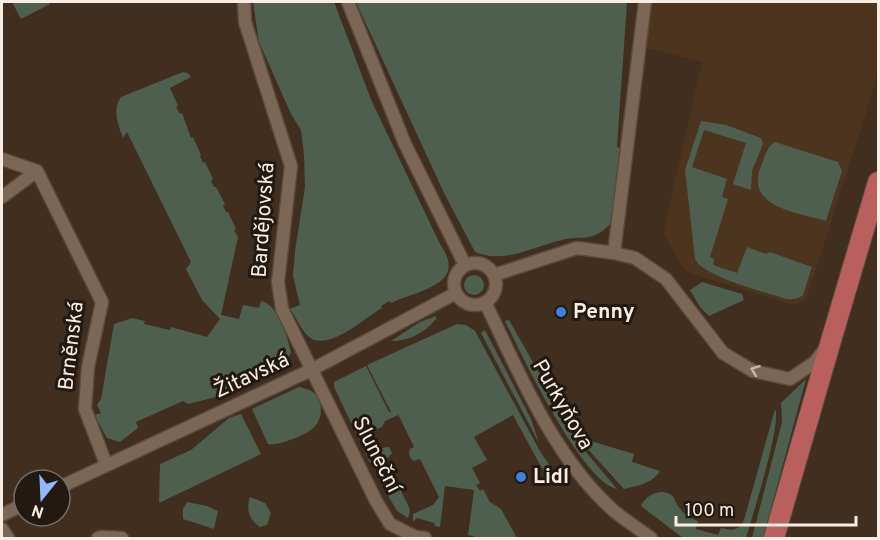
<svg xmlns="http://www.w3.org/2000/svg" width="880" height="540" font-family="Overpass,sans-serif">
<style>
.built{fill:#4c341f}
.green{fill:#4f5f4f}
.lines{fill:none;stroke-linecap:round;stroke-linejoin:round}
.street-casing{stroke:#594a3c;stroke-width:15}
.primary-casing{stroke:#594a3c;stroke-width:22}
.street{stroke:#7c6756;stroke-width:12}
.primary{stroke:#b95f5e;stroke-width:20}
.oneway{stroke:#c7b7ab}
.shop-dot{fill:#3f7fe0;stroke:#211912;stroke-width:2}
.labels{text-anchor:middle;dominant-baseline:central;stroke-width:6;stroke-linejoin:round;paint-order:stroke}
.street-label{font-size:21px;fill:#f9ede3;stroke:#211912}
.poi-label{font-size:21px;font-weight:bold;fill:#f9ede3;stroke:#211912;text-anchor:start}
</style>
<rect width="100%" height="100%" fill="#412e1e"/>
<path class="built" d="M 645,2 L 878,2 L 878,75 L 806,300 L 794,305 L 696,275 L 685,270 L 663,234 L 702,62 L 639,46 Z"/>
<path class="green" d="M 12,2 L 49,2 L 50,4 L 21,19 Z
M 253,2 L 334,2 L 372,102 L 440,244 C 469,285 418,290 391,303 L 389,301 L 381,306 L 382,308 C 366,317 326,354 308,336 C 301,329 296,317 290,309 L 300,305 L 293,276 L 295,251 L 305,187 L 304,154 L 301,130 L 291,114 L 259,42 Z
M 356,2 L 627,2 L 617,147 L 627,151 L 610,224 C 592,244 580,234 558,241 C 530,248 504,264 475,252 L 444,193 Z
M 183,72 L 188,73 L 191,77 L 170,88 L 178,106 L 176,107 L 180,114 L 182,113 L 191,138 L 193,137 L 201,155 L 200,156 L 203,163 L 205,162 L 213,179 L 211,181 L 214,187 L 216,187 L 225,204 L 223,206 L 226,212 L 228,212 L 236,229 L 234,230 L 238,237 L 221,315 L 239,319 L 243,305 L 259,308 L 261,301 C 279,305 287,336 291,352 L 286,363 L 234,386 L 220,396 L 188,404 L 183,401 L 136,422 L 138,428 L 120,442 L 107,438 L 94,415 L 101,413 L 97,405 L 101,399 L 114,324 L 132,318 L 145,321 L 144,324 L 170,330 L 171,327 L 207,337 L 220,319 L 202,300 L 186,269 L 191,262 L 127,132 L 123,138 C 118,124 112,110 121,97 Z
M 701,121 L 726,125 L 761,138 L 763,144 L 752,171 L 751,190 L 733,184 L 746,143 L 704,130 L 692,167 L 727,179 L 722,197 L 728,199 L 710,257 L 714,259 L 713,265 L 737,273 L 747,247 L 766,254 L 770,252 L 812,267 L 803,295 C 798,299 793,300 786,299 C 766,292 703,277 695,259 L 685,170 Z
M 775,142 L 838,162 L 842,171 L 826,221 C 798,213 744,207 761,166 C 765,157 766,147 775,142 Z
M464 285a10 10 0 1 1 20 0a10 10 0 1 1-20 0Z
M 702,282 L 742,294 L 744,300 L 709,316 L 700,307 L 690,290 Z
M 436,316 L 436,319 C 424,333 410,341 391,341 L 420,322 Z
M 509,320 L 580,445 L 617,489 C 582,482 521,354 505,321 Z
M 457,324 L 466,325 L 475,331 L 541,453 L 560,480 L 551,485 L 513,415 L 474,437 L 487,460 L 472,468 L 480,483 L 476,485 L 480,491 L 483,489 L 490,502 L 501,509 L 517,538 L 480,538 L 468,535 L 474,490 L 445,486 L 440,527 L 435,526 L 434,523 L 417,518 L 413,522 L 413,514 L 433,505 L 439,497 L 420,459 L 414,461 C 410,458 408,455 410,449 L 414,447 L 400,418 L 398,415 L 385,421 L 382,427 L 372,431 L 374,438 L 361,444 L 334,387 L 334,382 L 366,366 L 389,412 L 391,412 L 367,365 Z
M 485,330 L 531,419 L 539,443 L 481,333 Z
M 806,379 L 763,538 L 752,538 L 782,422 L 781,403 Z
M 299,387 C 304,388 312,390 316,395 C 324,404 322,422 312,429 C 304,436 278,446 268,444 L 252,409 Z
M 775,409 C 782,424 752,517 746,538 L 683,538 L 641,506 C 645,496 659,488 670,494 C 675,497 675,502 678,506 C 683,514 690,518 698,521 L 696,529 L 718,535 L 721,528 C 732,530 738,532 744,520 Z
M 241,414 L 261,454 L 159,503 L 160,464 L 191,450 L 229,418 Z
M 584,439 L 634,454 L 632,462 L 660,471 C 653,483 637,486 624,489 L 586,447 L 583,443 Z
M 376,441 L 381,448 L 389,447 L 392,453 L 388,458 L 372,464 L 369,461 L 363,448 Z
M 390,475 L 395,479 L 409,507 L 410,511 L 408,518 L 397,511 L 382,485 L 382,481 Z
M 250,497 L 265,503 L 271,513 L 267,525 L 260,527 C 249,519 246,510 250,497 Z
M 187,502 L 207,506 L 218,511 L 214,529 L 183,519 L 183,509 Z"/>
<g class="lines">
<g class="street-casing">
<path id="street" d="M 244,2 L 245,22 L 291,166 L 278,282 L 282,309 L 376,501 L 390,524 L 416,537 L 425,538
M 348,2 L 405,144 L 465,265
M 2,159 L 37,171 L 102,302 L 88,367 L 85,409 L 106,464
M 2,197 L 37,171
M 614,253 L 645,2
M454 284a21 21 0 1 1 42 0a21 21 0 1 1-42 0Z
M 494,275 L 577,248 L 614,253 L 635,258 L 666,279 L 723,353 L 753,371 L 790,379 L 815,362 L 825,349
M 485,302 C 519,373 554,458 614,511 C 626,521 639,529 651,538
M 60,487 L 311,370 L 456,293
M 2,515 L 24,504
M 2,529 L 8,538
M 98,538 L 102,537 L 122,538"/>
</g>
<g class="primary-casing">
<path id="primary" d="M 774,538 L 830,344 L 878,182"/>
</g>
<use href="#street" class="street"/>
<use href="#primary" class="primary"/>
</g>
<defs><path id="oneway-chevron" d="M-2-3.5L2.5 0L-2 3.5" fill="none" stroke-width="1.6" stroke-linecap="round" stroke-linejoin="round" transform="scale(1.5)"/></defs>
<use class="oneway" href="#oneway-chevron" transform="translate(755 370) rotate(-159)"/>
<g class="shop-dot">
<circle cx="561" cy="312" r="6"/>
<circle cx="521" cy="477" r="6"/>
</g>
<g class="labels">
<g class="street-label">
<text transform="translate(264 220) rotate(-86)">Bardějovská</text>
<text transform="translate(72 346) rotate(-83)">Brněnská</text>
<text transform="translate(252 376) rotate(-25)">Žitavská</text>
<text transform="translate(562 405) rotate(60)">Purkyňova</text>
<text transform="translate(376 455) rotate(63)">Sluneční</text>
</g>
<g class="poi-label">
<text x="573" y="312">Penny</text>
<text x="533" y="477">Lidl</text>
</g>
</g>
<rect width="880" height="540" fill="none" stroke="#f9ede3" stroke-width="6"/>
<g transform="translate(42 498) rotate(198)"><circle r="28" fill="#211912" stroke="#776e66" stroke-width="1.5"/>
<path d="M0-4.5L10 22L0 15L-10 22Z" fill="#94b7fd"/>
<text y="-9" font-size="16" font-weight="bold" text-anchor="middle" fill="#f9ede3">N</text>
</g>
<path d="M676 516v9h180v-9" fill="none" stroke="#f9ede3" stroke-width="3"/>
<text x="685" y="516" font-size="18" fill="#f9ede3" stroke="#211912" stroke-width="4.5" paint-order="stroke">100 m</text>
</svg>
